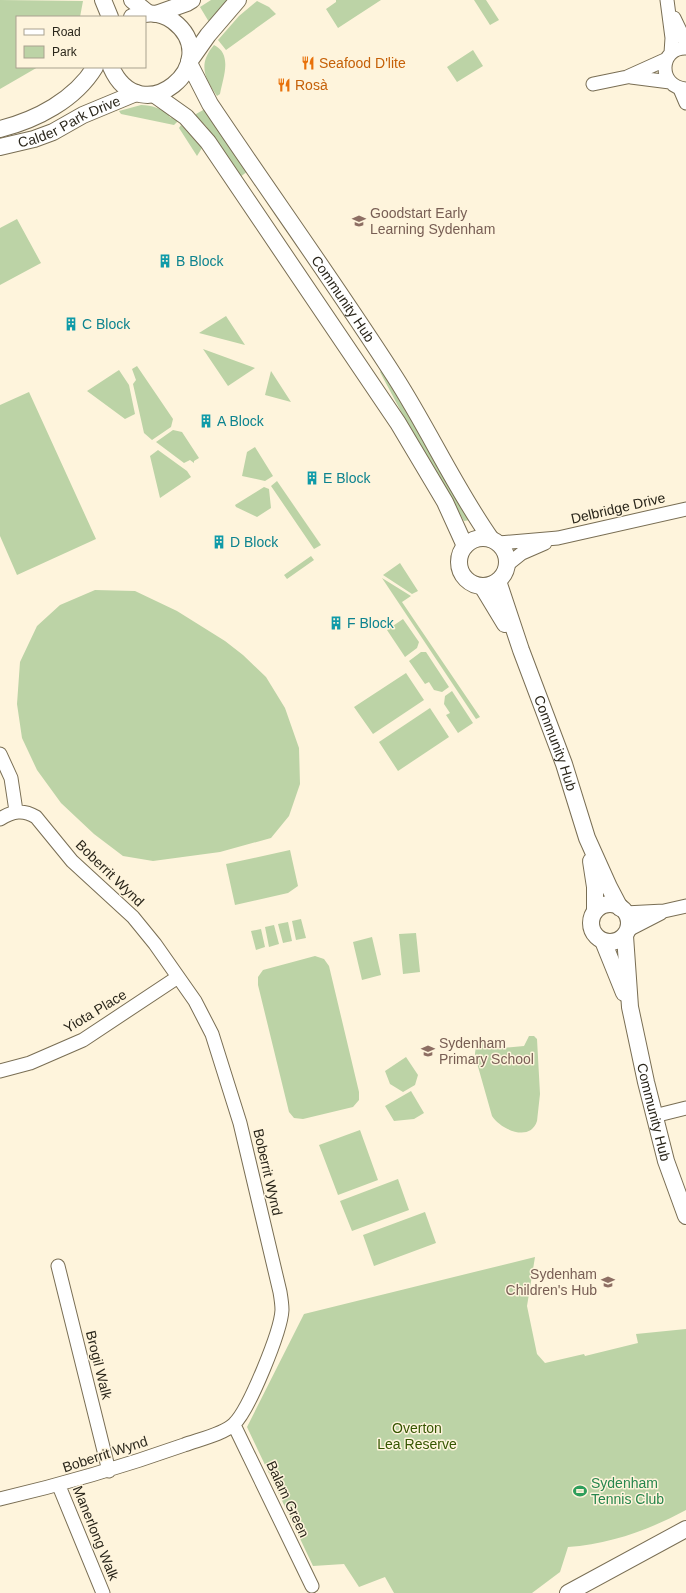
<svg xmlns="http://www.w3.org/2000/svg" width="686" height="1593" font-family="Arial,sans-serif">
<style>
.green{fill:#bcd3a6}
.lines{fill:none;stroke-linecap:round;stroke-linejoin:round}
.minor-casing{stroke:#796e54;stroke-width:15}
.tertiary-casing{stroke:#796e54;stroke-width:18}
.minor{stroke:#fff;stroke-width:13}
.tertiary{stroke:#fff;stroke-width:16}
.labels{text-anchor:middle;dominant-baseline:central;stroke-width:3;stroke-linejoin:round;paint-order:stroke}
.food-label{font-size:14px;fill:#c56008;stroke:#fef4dc;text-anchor:start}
.street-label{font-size:14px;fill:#2a261b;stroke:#fef4dc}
.education-label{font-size:14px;fill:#785e54;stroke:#fef4dc;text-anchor:start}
.culture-label{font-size:14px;fill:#0d838f;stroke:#fef4dc;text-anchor:start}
.park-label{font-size:14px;fill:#355500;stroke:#fef4dc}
.leisure-label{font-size:14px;fill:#27864d;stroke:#fef4dc;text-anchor:start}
</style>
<rect width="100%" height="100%" fill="#fef4dc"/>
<path class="green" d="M 0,0 L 83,1 L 80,17 L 17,17 L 17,67 L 38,67 L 0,89 Z
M 211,0 L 231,0 L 209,22 L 200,7 Z
M 336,0 L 381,0 L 338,28 L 326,9 L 336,2 Z
M 474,0 L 486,0 L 499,20 L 490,25 Z
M 257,1 L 269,7 L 276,14 L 226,50 L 218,40 L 239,16 Z
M 214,45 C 233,54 223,78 220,94 L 217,96 C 204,77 198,64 214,45 Z
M 473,50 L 483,66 L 457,82 L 447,67 Z
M 141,105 C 152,105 161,109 171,114 L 169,116 L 171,118 L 173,116 L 178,121 L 174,125 L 121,114 L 119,111 Z
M 205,109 L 248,171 L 240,177 L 206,126 L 196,116 L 196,114 Z
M 181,125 L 202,148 L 197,156 L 179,128 Z
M 17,219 L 41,263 L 0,285 L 0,228 Z
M 226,316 L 245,345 L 199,333 Z
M 203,349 L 255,368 L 228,386 Z
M 137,366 L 173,419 L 171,427 L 152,440 L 144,433 L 133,384 L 136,380 L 132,369 Z
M 119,370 L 129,385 L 135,414 L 125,419 L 87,391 Z
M 382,370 L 470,520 L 464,521 L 413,434 L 380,372 Z
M 271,371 L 291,402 L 265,395 Z
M 29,392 L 96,539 L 17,575 L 0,536 L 0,405 Z
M 173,430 L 182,432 L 199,458 L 194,461 L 194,463 L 190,460 L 184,463 L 156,442 Z
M 255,447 L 273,476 L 265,481 L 242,476 L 247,452 Z
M 158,450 L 187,471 L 191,477 L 160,498 L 150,456 Z
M 277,481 L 321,545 L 314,549 L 271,486 Z
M 264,487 L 269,489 L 271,508 L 257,517 L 236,507 L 235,505 Z
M 311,556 L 314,560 L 287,579 L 284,575 Z
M 400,563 L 418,591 L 412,594 L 383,575 Z
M 382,578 L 411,596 L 402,602 L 480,717 L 476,719 Z
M 95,590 L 135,591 L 177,611 L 225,641 L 243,655 L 266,677 L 285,708 L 299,748 L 300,784 L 289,816 L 271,838 L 220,852 L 153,861 L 123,856 L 94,834 L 61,803 L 37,770 L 22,738 L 17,704 L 20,662 L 37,626 L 60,605 Z
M 403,619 L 419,642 L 417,648 L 405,657 L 387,630 Z
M 421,652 L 426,652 L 449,687 L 442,692 L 434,690 L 429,682 L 425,684 L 409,661 Z
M 406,673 L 424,700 L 373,734 L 354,707 Z
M 452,691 L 473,723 L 458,733 L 446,715 L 450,713 L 444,704 L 445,696 Z
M 430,708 L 449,737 L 398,771 L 379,742 Z
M 290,850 L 298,886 L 288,893 L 235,905 L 226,864 Z
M 301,919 L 306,938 L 296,940 L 292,921 Z
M 288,922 L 292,941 L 283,943 L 278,924 Z
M 274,925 L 279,944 L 269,947 L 265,927 Z
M 261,929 L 265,947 L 256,950 L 251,931 Z
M 416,933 L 420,972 L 403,974 L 399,934 Z
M 372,937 L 381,975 L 362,980 L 353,942 Z
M 315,956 L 324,959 L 329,966 L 359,1092 L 359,1100 L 353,1107 L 303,1119 L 294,1118 L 289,1112 L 258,985 L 258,977 L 263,970 Z
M 529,1036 L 534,1036 L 537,1039 L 540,1094 L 537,1121 C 530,1143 500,1129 492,1116 L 475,1056 C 475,1049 476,1044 484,1041 L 486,1047 L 492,1049 L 524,1046 Z
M 406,1057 L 418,1075 L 415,1085 L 403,1092 L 390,1084 L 385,1071 Z
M 411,1091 L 424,1113 L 414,1119 L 394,1121 L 385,1106 Z
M 360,1130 L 378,1180 L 338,1195 L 319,1145 Z
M 398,1179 L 409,1210 L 352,1231 L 340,1201 Z
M 425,1212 L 436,1243 L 374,1266 L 363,1235 Z
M 535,1257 L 527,1306 L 537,1354 L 545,1363 L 584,1354 L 585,1356 L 638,1343 L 636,1334 L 686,1329 L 686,1510 C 649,1530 610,1544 568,1547 L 560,1572 L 532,1593 L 394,1593 L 385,1577 L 359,1587 L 344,1564 L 313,1566 L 247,1427 L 304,1314 Z"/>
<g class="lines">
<g class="minor-casing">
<path id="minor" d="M 667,0 L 672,38 L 671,53
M 674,18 L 686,43
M 686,48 C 659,47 657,87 686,89
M 631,77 L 670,82
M 593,84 L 627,77 L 667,59
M 680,89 L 686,103
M 499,543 L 558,538 L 686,509
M 507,565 L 522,553 L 545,543
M 0,754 L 11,778 L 16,811
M 0,819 C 13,811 23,809 36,817 L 72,861 L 133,917 L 155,944 L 195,1001 L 212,1034 L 240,1123 L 280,1292 C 281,1298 282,1304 282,1310 C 281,1331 249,1410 234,1424 C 224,1434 197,1440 184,1445 C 122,1467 64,1484 0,1499
M 625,913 L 664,911 L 686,906
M 628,930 L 661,913
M 0,1071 L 30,1063 L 83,1040 L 178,977
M 654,1116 L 686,1108
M 58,1266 L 109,1471
M 234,1425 L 312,1586
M 59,1486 L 103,1593"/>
</g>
<g class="tertiary-casing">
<g id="tertiary">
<path d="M 103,0 L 110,17"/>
<path d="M 132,0 L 148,13"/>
<path d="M 156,14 L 187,3 L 192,0"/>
<path d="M 189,62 L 208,35 L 238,0"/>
<path id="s1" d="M 189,63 L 210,104 C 271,195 336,285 395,377 C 429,430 455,488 491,539"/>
<path d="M 111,67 C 141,135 227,62 173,21 C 161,12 146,12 132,17"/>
<path d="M 155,95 L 186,117 L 208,142 L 398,423 L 445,502 L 465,546"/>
<path d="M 0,129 C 36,120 75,100 95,67"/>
<path id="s2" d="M 0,147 L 34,139 L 53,132 L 83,115 L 136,93"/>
<circle cx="483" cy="562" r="24"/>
<path id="s3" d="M 498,581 L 521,650 L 564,764 L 587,838 L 609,887 L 620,908"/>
<path d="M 482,586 L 505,624"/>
<path d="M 591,861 L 595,887 L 595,911"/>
<circle cx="610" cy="923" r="19"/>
<path id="s4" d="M 625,936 L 630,1007 L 646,1082 L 666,1161 L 686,1216"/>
<path d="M 603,941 L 624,993"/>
<path d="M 568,1593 L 686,1529"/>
</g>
</g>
<use href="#minor" class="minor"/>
<use href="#tertiary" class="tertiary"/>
</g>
<defs>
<g id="restaurant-bare" transform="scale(1.08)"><path d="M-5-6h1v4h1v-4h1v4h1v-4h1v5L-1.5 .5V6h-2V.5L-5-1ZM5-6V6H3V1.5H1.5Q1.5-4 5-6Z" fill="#e8710a" stroke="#fef4dc" stroke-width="2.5" paint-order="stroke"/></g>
<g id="school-bare" transform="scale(1.08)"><path d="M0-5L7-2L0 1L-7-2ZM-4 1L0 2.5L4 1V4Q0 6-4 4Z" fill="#8d6e63" stroke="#fef4dc" stroke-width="2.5" paint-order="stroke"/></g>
<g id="building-bare" transform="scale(1.08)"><path d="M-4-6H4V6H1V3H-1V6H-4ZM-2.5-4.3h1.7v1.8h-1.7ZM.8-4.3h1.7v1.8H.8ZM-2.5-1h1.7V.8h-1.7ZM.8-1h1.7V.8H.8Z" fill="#0f9aa8" stroke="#fef4dc" stroke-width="2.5" paint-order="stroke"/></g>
<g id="stadium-bare" transform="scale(1.08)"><path d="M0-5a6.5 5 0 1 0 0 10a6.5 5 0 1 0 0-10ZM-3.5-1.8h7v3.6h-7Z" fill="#2e9e5b" stroke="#fef4dc" stroke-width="2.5" paint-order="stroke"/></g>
</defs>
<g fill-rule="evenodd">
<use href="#restaurant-bare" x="308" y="63"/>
<use href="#restaurant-bare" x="284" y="85"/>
<use href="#school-bare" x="359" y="221"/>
<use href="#building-bare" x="165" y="261"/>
<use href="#building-bare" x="71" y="324"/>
<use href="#building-bare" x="206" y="421"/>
<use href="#building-bare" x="312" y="478"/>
<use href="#building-bare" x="219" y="542"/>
<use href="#building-bare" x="336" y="623"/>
<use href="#school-bare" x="428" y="1051"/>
<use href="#school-bare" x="608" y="1282"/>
<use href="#stadium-bare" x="580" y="1491"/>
</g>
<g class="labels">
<g class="food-label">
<text x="319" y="63">Seafood D'lite</text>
<text x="295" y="85">Rosà</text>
</g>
<g class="street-label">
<text stroke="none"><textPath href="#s2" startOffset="74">Calder Park Drive</textPath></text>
<text stroke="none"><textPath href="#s1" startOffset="282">Community Hub</textPath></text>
<text transform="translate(618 508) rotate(-13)">Delbridge Drive</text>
<text stroke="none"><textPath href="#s3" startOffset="172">Community Hub</textPath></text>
<text transform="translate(110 873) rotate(44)">Boberrit Wynd</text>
<text transform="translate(95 1011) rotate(-31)">Yiota Place</text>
<text stroke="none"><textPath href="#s4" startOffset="179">Community Hub</textPath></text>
<text transform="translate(268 1172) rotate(77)">Boberrit Wynd</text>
<text transform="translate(99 1365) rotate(76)">Brogil Walk</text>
<text transform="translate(105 1454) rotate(-18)">Boberrit Wynd</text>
<text transform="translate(288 1499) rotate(65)">Balam Green</text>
<text transform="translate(96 1533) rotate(68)">Manerlong Walk</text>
</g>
<g class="education-label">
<text x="370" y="213">Goodstart Early<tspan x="370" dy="16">Learning Sydenham</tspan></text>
<text x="439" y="1043">Sydenham<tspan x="439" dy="16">Primary School</tspan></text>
<text x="597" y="1274" text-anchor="end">Sydenham<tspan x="597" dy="16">Children's Hub</tspan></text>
</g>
<g class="culture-label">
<text x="176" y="261">B Block</text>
<text x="82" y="324">C Block</text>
<text x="217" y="421">A Block</text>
<text x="323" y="478">E Block</text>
<text x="230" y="542">D Block</text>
<text x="347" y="623">F Block</text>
</g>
<g class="park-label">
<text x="417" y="1428">Overton<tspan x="417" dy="16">Lea Reserve</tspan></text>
</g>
<g class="leisure-label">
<text x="591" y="1483">Sydenham<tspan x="591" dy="16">Tennis Club</tspan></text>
</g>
</g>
<rect x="16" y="16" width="130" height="52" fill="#fef4dc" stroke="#a9a28f"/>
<rect x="24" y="29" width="20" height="6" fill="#ffffff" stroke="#a9a28f"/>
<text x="52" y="36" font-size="12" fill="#2a261b">Road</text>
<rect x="24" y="46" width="20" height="12" fill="#bcd3a6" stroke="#a9a28f"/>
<text x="52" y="56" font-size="12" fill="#2a261b">Park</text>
</svg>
